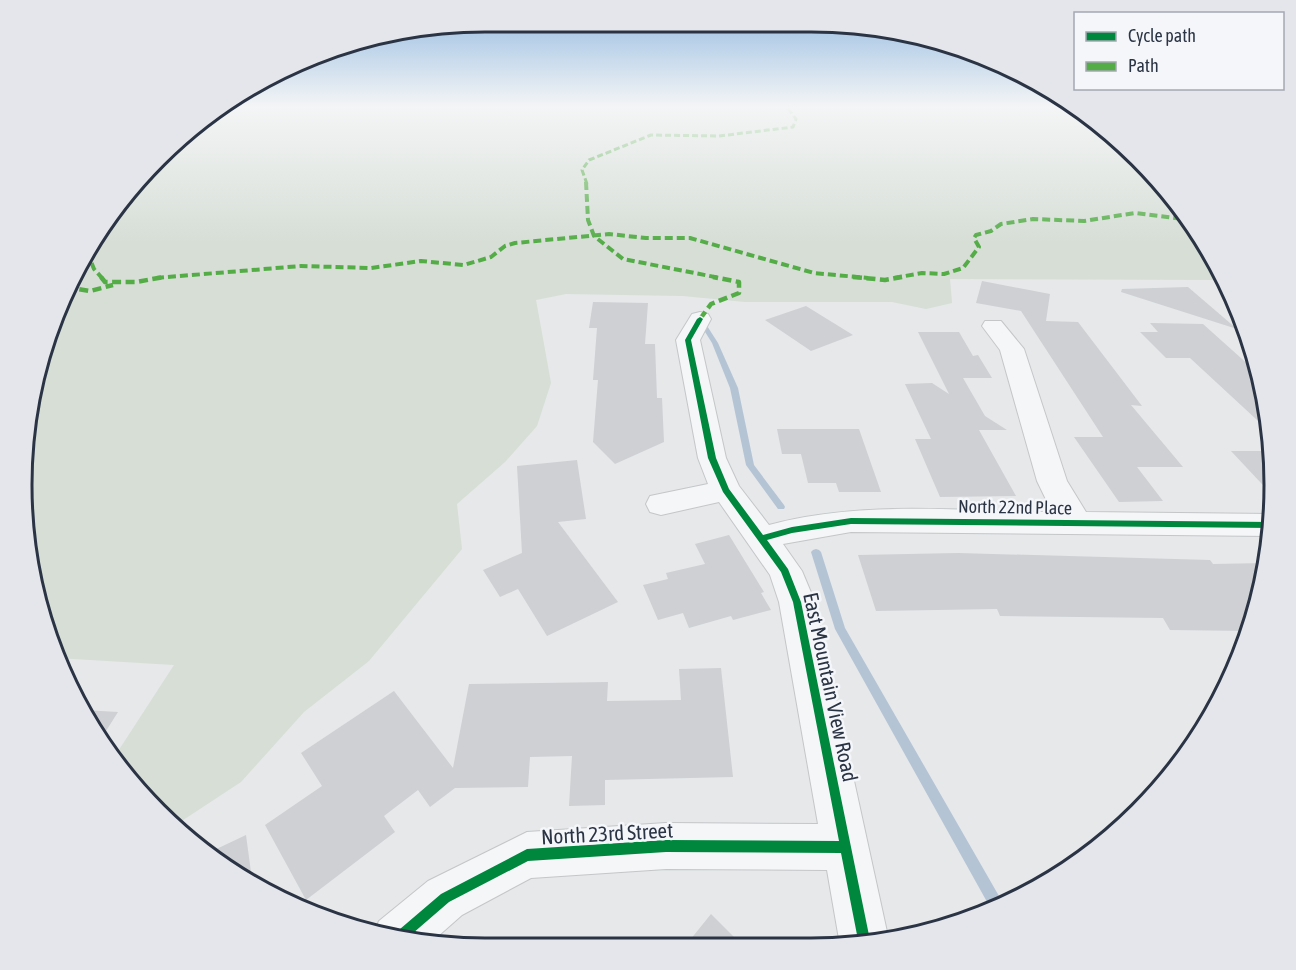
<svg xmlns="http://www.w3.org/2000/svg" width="1296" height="970" font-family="'Asap Condensed',sans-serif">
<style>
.green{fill:#d6ded6}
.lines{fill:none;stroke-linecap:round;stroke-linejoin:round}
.stream{fill:#b4c4d5;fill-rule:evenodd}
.building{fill:#ced0d3}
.minor-casing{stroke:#c4c6c8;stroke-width:2}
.minor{fill:#f5f6f7;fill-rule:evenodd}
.quiet-far2{stroke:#54ac47;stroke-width:3;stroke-dasharray:6 3;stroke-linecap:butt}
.quiet-far1{stroke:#54ac47;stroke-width:4;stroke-dasharray:8 4;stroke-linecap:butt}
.quiet{stroke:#54ac47;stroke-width:4.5;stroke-dasharray:9 4.5;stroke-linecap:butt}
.cycleway-casing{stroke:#f4f6f9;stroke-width:3}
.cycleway{fill:#00873e;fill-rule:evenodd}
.labels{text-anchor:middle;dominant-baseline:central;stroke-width:5;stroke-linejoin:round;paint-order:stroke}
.street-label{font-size:18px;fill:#2b3445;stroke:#f4f6f9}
.near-street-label{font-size:21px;fill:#2b3445;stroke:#f4f6f9}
.rim{fill:none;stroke:#2b3445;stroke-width:3}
</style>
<rect width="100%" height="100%" fill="#e6e8ea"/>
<path class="green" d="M 223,108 L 1079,108 L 1139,157 L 1197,227 L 1225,280 L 950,279 L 952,303 L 926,309 L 892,302 L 745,302 L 683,296 L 566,294 L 536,300 L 551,383 L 537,426 L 505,462 L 457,504 L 462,549 L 369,661 L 304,712 L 241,782 L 174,826 L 157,813 L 113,759 L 174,665 L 57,658 L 46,634 L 22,516 L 30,394 L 69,279 L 136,179 Z"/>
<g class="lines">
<path class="stream" d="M 700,317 L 702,318 L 718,343 L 738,388 L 754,465 L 784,505 L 785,507 L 784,509 L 778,509 L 746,465 L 730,388 L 712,343 L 697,319 Z
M 816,549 L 819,550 L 821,552 L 845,628 L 1003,903 L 991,909 L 835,629 L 811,552 L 813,550 Z"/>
</g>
<path class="building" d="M 982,281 L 1050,294 L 1046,321 L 1078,322 L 1142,406 L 1131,405 L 1183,467 L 1137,467 L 1163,501 L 1119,502 L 1074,437 L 1103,437 L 1021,311 L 976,303 Z
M 1188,287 L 1237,329 L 1121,292 L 1122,289 Z
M 593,302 L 648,303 L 645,344 L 655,344 L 657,398 L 662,398 L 664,442 L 615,464 L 593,442 L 598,380 L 593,380 L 597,328 L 589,328 Z
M 806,306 L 853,335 L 811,351 L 765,320 Z
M 1150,323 L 1203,324 L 1251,367 L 1258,367 L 1266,394 L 1270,432 L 1190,358 L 1166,358 L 1140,332 L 1158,332 Z
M 918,332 L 959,332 L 973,356 L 978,355 L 992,378 L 963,378 L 985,416 L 1007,430 L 979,430 L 1016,496 L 940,497 L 915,439 L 931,439 L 905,384 L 932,383 L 949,394 Z
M 777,429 L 859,429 L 881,492 L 839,492 L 836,483 L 808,483 L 801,454 L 782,454 Z
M 1231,451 L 1272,451 L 1274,497 Z
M 577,460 L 586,519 L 558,522 L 618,602 L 547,636 L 518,589 L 500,597 L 483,570 L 522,553 L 517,466 Z
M 729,535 L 764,592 L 761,593 L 771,610 L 733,620 L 731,616 L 689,628 L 683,613 L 658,620 L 643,585 L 668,579 L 666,573 L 705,564 L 695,544 Z
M 958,553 L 1210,560 L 1213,564 L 1267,563 L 1249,631 L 1170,630 L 1163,618 L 1000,616 L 997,609 L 876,611 L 858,555 Z
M 721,668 L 733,777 L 605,780 L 605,805 L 569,806 L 572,756 L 530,757 L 528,787 L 455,788 L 430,807 L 418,790 L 384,816 L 395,832 L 306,900 L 265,825 L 322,786 L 301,753 L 394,691 L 453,768 L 469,684 L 608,682 L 607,701 L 681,700 L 679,669 Z
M 83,710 L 118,712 L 99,742 Z
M 246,835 L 253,887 L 208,853 Z
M 711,914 L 742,945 L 686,945 Z"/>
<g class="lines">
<g class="minor-casing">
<path id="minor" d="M 700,312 L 708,314 L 711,319 L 700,340 L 726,458 L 739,486 L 769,525 C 860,500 959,511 1052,512 L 1037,481 L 1000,350 L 982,326 L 985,321 L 1001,321 L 1024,349 L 1067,481 L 1086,512 L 1271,514 L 1270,536 L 851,532 L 783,544 L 802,571 L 815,602 L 889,941 L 871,945 L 840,945 L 827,870 L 666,869 L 531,878 L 462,915 L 428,945 L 374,933 L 379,921 L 428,881 L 527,832 L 666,823 L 818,824 L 779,602 L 770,575 L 719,502 L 661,515 L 650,512 L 646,504 L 650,496 L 708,484 L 698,458 L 676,340 L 692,314 Z"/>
</g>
<use href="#minor" class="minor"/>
<path class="quiet-far2" d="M 587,184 L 582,170 L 589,160 L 651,135 L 719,136 L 793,127 L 796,119 L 788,108"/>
<path class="quiet-far1" d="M 586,182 L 588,220 L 594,236 L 623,259 L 720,278
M 87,252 L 94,269 L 102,278
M 156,278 L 301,266 L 371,268 L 421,261 L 464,265 L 491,257 L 505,246 L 515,243 L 609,234 L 646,238 L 690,238 L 814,273 L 868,278
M 894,278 L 922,273 L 944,274 L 963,268 L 979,247 L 974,238 L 976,235 L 991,231 L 1001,224 L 1033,219 L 1084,221 L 1135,213 L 1191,220"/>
<path class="quiet" d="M 101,277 L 105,282 L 136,282 L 164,277
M 853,277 L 885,280 L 902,277
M 66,287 L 90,291 L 113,285
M 700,319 L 711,304 L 739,293 L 739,282 L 713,277"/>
<g class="cycleway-casing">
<path id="cycleway" d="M 700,317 L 703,319 L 691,340 L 716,458 L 729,489 L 763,535 L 792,527 L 851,518 L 1271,522 L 1271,528 L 851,524 L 792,533 L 767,540 L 788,569 L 801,602 L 871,945 L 859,945 L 841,853 L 666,852 L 528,861 L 449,902 L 405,940 L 391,937 L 393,935 L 441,894 L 527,849 L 666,840 L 839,841 L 793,602 L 781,572 L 723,492 L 708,458 L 685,340 L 697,319 Z"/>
</g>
<use href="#cycleway" class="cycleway"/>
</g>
<linearGradient id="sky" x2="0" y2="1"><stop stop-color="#93bae0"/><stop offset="0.44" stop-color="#f4f5f6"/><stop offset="1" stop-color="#f4f5f6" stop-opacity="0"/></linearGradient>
<rect width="1296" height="243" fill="url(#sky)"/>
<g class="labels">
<g class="street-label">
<text transform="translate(1015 507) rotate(1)">North 22nd Place</text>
</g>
<g class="near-street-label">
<text transform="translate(831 687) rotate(78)">East Mountain View Road</text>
<text transform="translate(607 833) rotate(-3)">North 23rd Street</text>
</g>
</g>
<path d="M0 0H1296V970H0ZM485 32H811A453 453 0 0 1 1264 485V485A453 453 0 0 1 811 938H485A453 453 0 0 1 32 485V485A453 453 0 0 1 485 32Z" fill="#e4e6eb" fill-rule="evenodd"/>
<path class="rim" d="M485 32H811A453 453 0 0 1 1264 485V485A453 453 0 0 1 811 938H485A453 453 0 0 1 32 485V485A453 453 0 0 1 485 32Z"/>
<rect x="1074" y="12" width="210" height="78" fill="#f4f6f9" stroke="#a4a8b1" stroke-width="1.5"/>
<rect x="1086" y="32" width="30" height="9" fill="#00873e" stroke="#a4a8b1" stroke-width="1.5"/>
<text x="1128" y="42" font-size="18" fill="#2b3445">Cycle path</text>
<rect x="1086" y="62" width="30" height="9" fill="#54ac47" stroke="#a4a8b1" stroke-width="1.5"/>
<text x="1128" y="72" font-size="18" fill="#2b3445">Path</text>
</svg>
